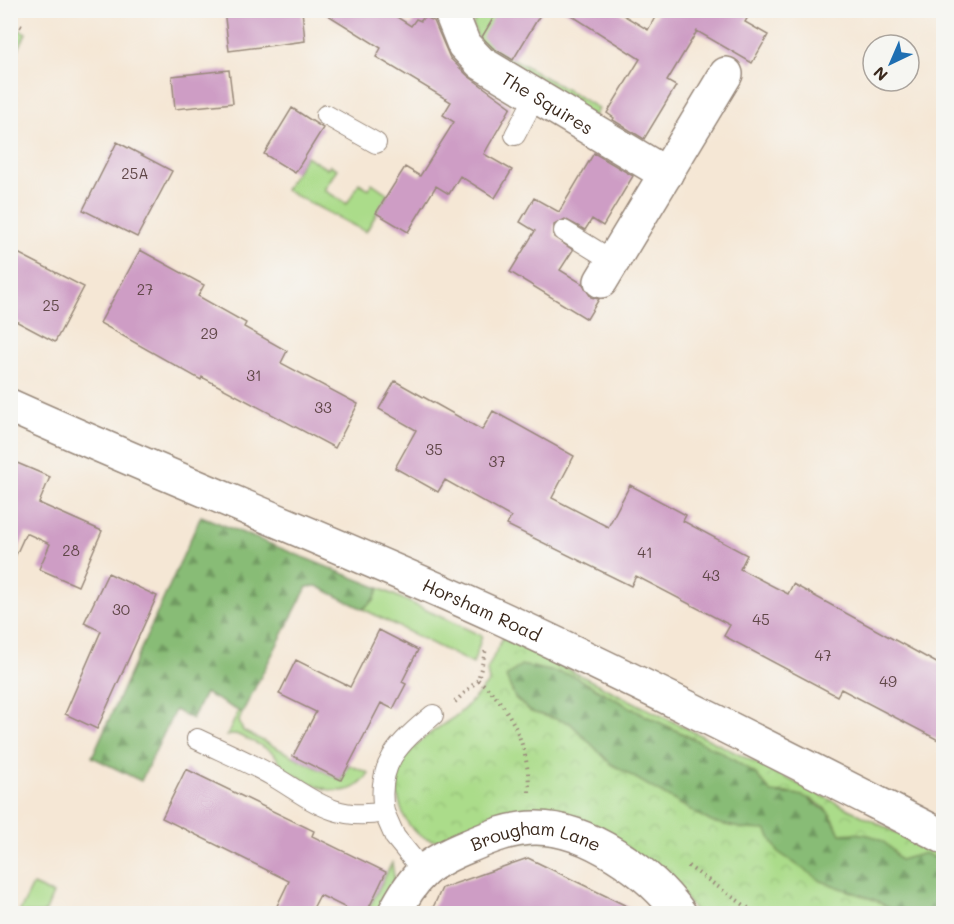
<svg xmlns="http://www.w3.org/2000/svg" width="954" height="924" font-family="Mali,sans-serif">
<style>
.grass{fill:#abdc8a;stroke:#738354;stroke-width:1.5}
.forest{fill:url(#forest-firs);stroke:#62734a;stroke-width:1.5}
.park{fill:url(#park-crowns);stroke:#738354;stroke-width:1.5}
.building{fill:#ce9dc5}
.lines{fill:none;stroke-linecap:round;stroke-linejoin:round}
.service-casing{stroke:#98887a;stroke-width:22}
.minor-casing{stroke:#98887a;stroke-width:36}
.tertiary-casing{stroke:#98887a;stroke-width:36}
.path{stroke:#98887a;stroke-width:4;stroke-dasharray:1.5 4.5;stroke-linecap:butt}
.service{stroke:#fff;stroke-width:20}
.minor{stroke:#fff;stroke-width:33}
.tertiary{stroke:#fff;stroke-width:33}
.labels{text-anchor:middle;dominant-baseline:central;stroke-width:5;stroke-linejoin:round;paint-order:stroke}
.number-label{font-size:15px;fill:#604748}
.street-label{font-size:18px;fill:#3b2a1e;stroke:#f6f6f2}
</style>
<defs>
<pattern id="forest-firs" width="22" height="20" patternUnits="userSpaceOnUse" patternTransform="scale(1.5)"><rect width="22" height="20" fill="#88bc76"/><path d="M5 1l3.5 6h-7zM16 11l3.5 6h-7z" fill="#709960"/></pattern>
<pattern id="park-crowns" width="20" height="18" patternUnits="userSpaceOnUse" patternTransform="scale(1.5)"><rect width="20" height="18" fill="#abdc8a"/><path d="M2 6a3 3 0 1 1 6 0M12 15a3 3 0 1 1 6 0" fill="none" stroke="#94bd77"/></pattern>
</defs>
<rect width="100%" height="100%" fill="#f6f6f2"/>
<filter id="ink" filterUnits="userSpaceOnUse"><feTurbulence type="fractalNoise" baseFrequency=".0167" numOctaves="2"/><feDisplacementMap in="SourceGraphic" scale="12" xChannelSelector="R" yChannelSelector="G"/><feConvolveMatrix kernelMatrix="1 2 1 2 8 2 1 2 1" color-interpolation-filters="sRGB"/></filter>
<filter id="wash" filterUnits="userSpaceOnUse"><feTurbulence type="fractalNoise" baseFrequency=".008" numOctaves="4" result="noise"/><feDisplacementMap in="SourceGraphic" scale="24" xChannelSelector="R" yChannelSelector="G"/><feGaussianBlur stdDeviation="1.35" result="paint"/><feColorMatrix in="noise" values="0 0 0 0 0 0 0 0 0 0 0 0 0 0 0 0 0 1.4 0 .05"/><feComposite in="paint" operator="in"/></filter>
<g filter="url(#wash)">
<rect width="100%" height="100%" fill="#f5e7d5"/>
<path class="grass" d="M 479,11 L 497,13 L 503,53 L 598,108 L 594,117 L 480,44 L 473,25 Z
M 10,25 L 26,33 L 16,54 L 11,51 Z
M 306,156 L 327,169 L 330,165 L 337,169 L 324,190 L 347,204 L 359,183 L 369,189 L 372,183 L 388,194 L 366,232 L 285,190 Z
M 379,588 L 482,636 L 473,664 L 363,609 L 374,600 Z
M 239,710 L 242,713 L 239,721 L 243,731 L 341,780 L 349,765 L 369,773 C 349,807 310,785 284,768 C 279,764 278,757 273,753 C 263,745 248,740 236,734 L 227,736 Z
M 392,863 L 395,883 L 381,913 L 366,914 Z
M 33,885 L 53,894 L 45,913 L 19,913 Z"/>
<path class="forest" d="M 201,516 L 379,588 L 374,599 L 363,609 L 317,586 L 307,587 L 242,713 L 205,693 L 192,719 L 175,710 L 141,781 L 92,757 Z
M 521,665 L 572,675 L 642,714 L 721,752 L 756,774 L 772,793 L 803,795 L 829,813 L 840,834 C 867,831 885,836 900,860 L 925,853 L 943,862 L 943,913 L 897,913 L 877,901 L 821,881 L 778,852 L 766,830 L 744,829 L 711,822 L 611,764 L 570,723 L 531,712 L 515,698 L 506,677 Z"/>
<path class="park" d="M 503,637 L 943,856 L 943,862 L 925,853 L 900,860 C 885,836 867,831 840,834 C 837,828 834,818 829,813 C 816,797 792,791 772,793 L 756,774 L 721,752 L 642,714 L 572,675 L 521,665 L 506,677 L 515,698 L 531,712 L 570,723 L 611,764 L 711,822 L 744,829 L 766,830 L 778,852 L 821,881 L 877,901 L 897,913 L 697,913 L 673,883 L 620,842 L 437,841 C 419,838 410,830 403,814 C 384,763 415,743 453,718 C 467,708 477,695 489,682 L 487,670 Z"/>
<g id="blocks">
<path class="building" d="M 224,10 L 302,10 L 305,41 L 229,51 Z
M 320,10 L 386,10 L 411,26 L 416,19 L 421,21 L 424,16 L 434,21 L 450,58 L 468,76 L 511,107 L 484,154 L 512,170 L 495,198 L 460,176 L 449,194 L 436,186 L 408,232 L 376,213 L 405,167 L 420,176 L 454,122 L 443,115 L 451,102 L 376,57 L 381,48 Z
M 498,10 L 543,10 L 513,60 L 493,48 L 482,37 Z
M 563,10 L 615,10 L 648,30 L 659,10 L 752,10 L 745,22 L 768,35 L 752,63 L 697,31 L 667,81 L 676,86 L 644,139 L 613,120 L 614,118 L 607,113 L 640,59 Z
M 229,70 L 233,103 L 175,109 L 172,76 Z
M 292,108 L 323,128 L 295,173 L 264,154 Z
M 117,142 L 172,171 L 137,237 L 83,210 Z
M 594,153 L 633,176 L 603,226 L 592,219 L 585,230 L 565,219 L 554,225 L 554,237 L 573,250 L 560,270 L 583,284 L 591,297 L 599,299 L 587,319 L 510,272 L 535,231 L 520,222 L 534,198 L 559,212 Z
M 10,249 L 84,287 L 55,342 L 10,318 Z
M 140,250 L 204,285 L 198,296 L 246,323 L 244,327 L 287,351 L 281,363 L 358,404 L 335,448 L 202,377 L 201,380 L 100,323 Z
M 395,381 L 482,430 L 493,411 L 574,456 L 552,498 L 608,527 L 630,485 L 686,515 L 683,521 L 747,555 L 740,569 L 788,594 L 793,584 L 944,667 L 944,743 L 841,689 L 837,696 L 724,636 L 730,625 L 636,576 L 631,586 L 507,525 L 511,517 L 445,480 L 438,492 L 395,468 L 416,430 L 379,409 Z
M 10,460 L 50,477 L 39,503 L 102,531 L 78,586 L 39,569 L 50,544 L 26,533 L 10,568 Z
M 108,573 L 157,596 L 97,729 L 65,714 L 101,631 L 84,623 Z
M 379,630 L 418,650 L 402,682 L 406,684 L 393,709 L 381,703 L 341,780 L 293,756 L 316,712 L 279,694 L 296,660 L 350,687 Z
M 186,769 L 314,831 L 312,836 L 386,872 L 366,914 L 358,914 L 320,895 L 310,914 L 273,914 L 289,881 L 162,818 Z
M 528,858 L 643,914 L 430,914 L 442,888 Z"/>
</g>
</g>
<g filter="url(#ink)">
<use href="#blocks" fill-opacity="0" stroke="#98887a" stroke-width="1.5"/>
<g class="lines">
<g class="service-casing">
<path id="service" d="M 326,115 L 376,143
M 515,135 L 535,97
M 564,231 L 613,261
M 197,739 C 222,751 249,762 273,776 C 312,799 334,822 384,812 L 395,837 L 422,870
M 384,812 C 376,764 398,744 433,715"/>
</g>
<g class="minor-casing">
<g id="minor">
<path id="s1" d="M 450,10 L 464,45 L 481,63 L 666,174"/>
<path d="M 601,281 L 726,74"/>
<path id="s2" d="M 394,914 C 414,874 429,862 469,846 C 490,837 512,828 535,828 C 586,827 652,873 680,914"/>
</g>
</g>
<g class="tertiary-casing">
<g id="tertiary">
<path id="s3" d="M 10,406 C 172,479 337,543 499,617 C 649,686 796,762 944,837"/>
</g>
</g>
<path class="path" d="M 10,20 L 24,28
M 478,680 C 514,708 530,752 529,795
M 455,702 L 478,680 L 486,649
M 688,866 L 757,914"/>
<use href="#service" class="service"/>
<use href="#minor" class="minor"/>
<use href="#tertiary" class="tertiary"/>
</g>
</g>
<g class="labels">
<g class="number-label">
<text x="135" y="173">25A</text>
<text x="145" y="289">27</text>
<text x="51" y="305">25</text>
<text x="209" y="333">29</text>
<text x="254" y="375">31</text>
<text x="323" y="407">33</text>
<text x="434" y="449">35</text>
<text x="497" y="461">37</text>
<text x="71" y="550">28</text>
<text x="645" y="552">41</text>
<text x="711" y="575">43</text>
<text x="121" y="609">30</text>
<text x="761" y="619">45</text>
<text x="823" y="655">47</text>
<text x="888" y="681">49</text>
</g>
<g class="street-label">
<text stroke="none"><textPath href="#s1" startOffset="140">The Squires</textPath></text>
<text stroke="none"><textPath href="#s3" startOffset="514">Horsham Road</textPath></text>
<text stroke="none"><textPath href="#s2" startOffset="174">Brougham Lane</textPath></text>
</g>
</g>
<rect width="954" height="924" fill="none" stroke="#f6f6f2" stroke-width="36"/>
<g transform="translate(891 63) rotate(224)"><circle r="28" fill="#f6f6f2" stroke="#aba49d" stroke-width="1.5"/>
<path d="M0-4.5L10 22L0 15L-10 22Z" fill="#1f6fb2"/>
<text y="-9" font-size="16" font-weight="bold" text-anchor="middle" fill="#3b2a1e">N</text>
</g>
</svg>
